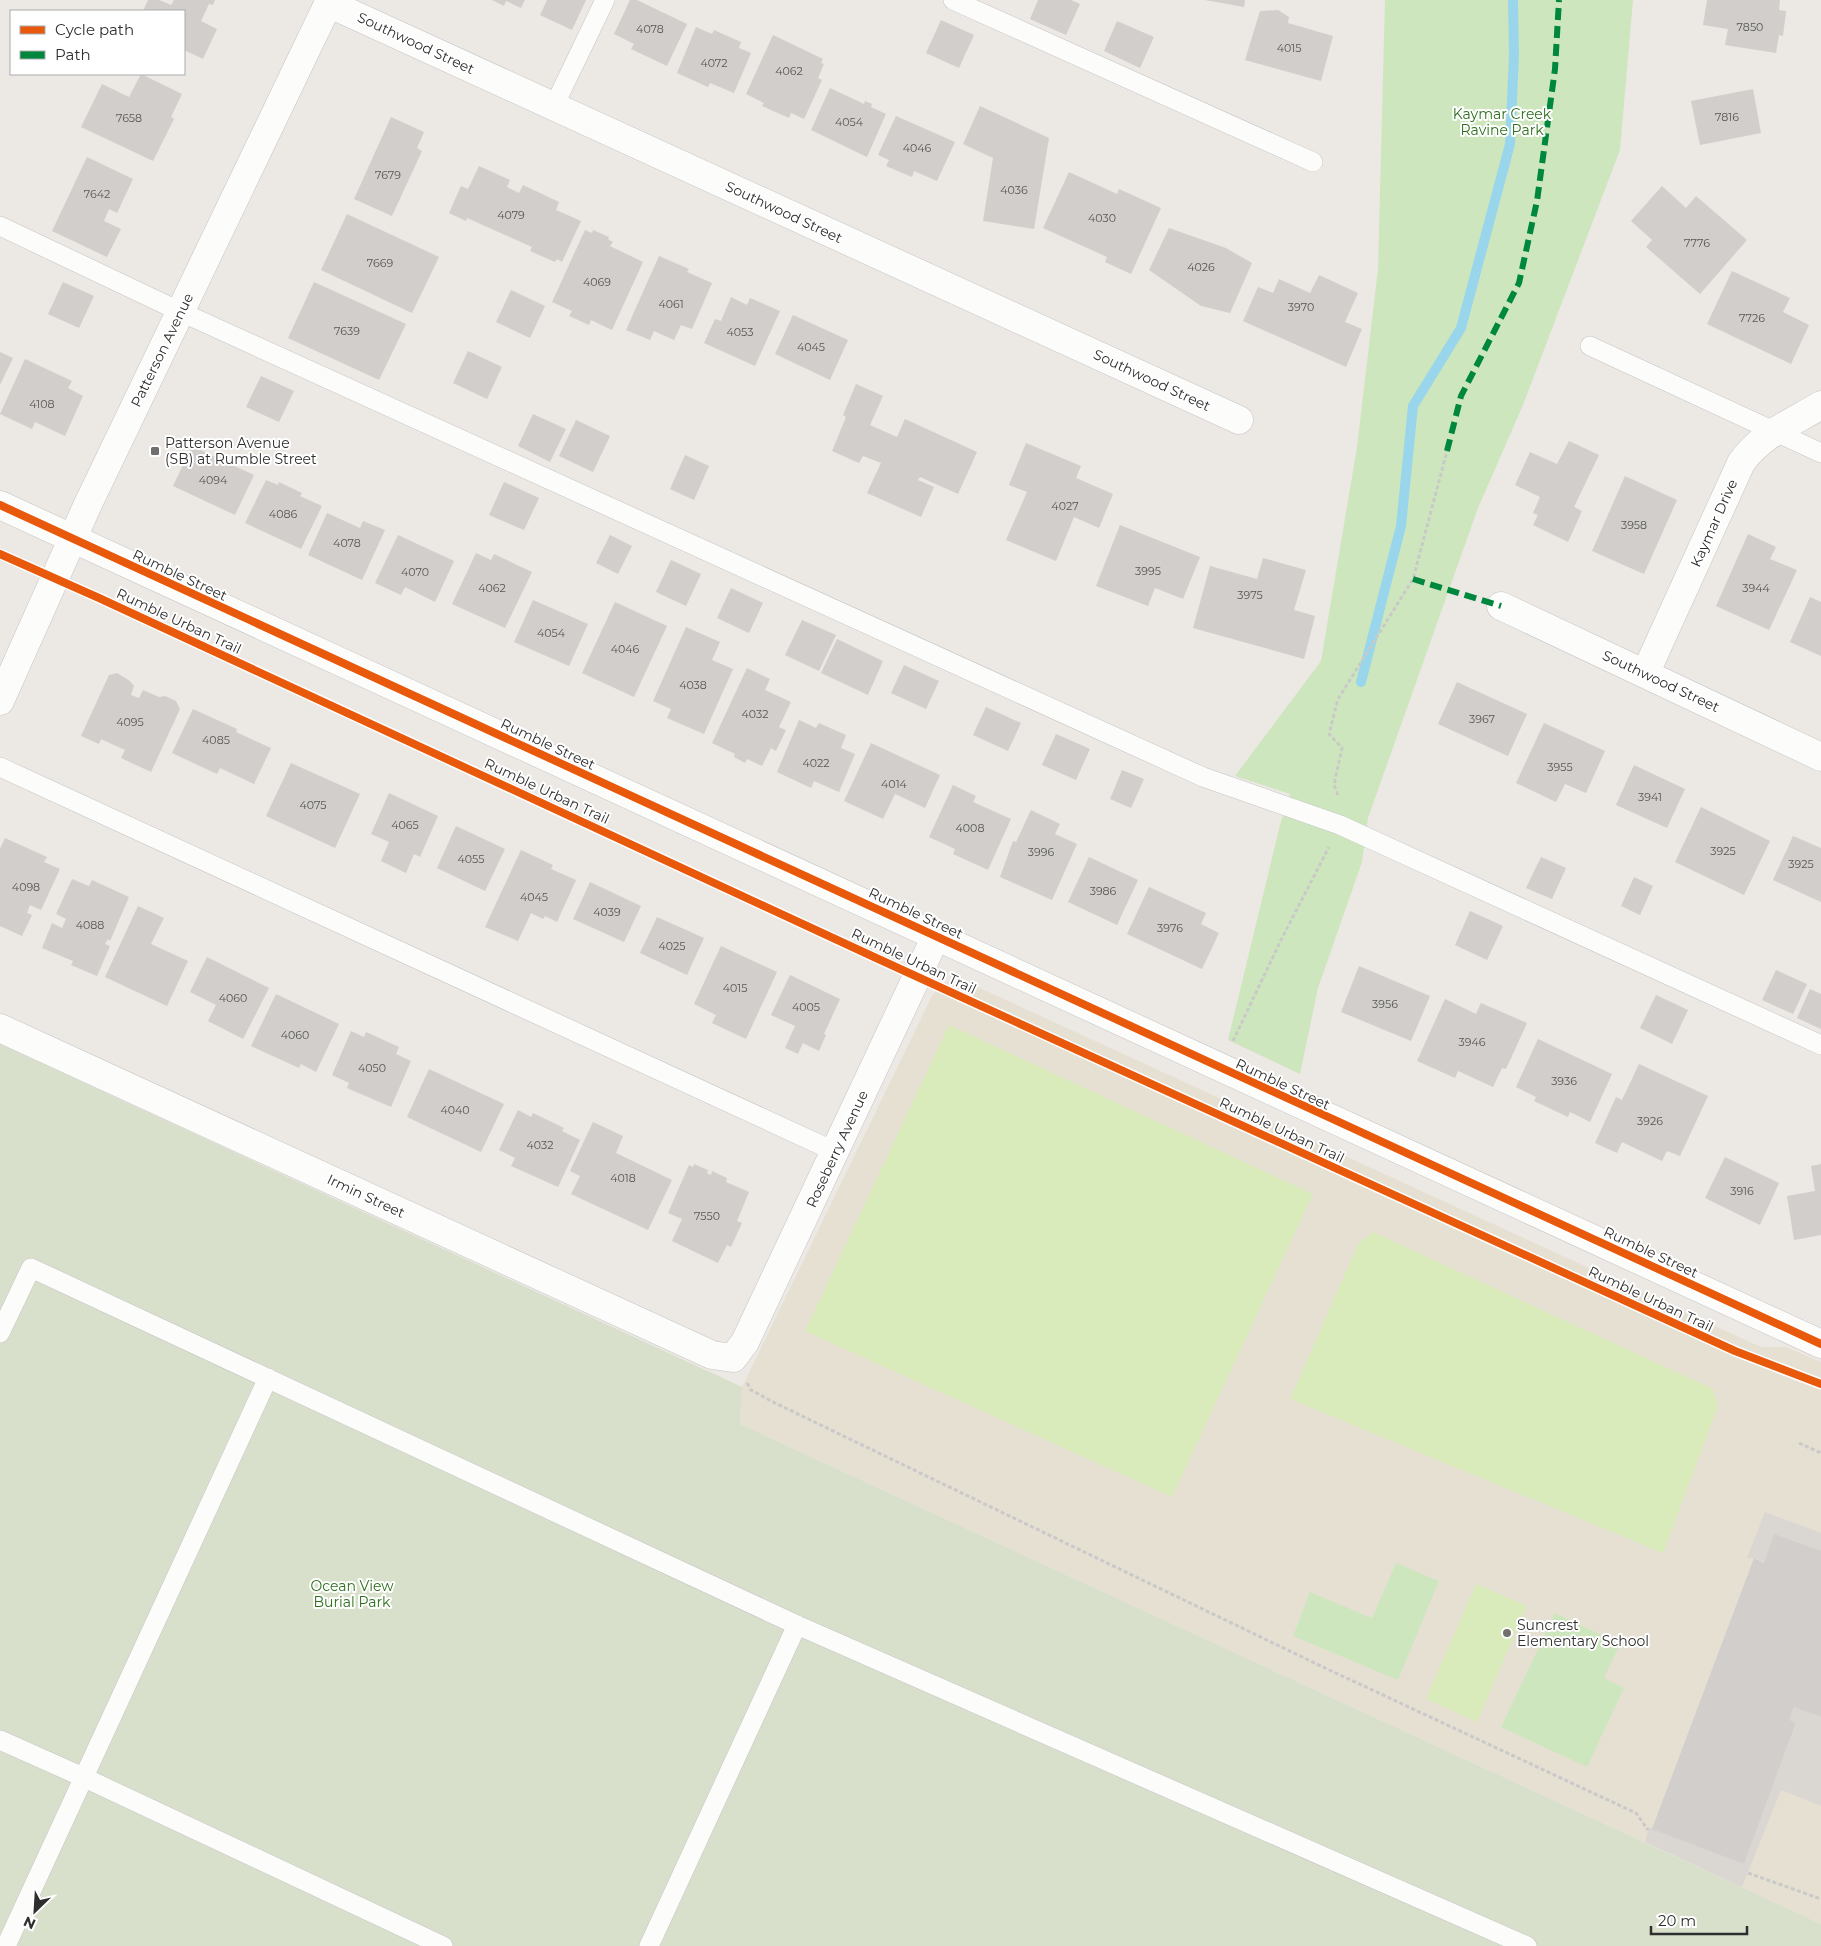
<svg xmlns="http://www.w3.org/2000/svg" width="1821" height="1946" font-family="Montserrat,sans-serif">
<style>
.education{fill:#e6e0d3}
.green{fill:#cee6be}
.cemetery{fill:#d8e0cc}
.pitch{fill:#d9eabb}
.plaza{fill:#dad6d2}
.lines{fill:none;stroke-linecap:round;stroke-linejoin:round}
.stream{stroke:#99d6ec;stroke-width:10}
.building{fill:#d1cecb}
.service-casing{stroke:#c5c4c5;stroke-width:20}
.minor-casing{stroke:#c5c4c5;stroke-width:29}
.tertiary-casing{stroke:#c5c4c5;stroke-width:29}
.path{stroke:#c9c9c8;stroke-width:3;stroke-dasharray:4 2.5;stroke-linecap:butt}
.service{stroke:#fcfcfb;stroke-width:19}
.minor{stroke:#fcfcfb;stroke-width:28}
.tertiary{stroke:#fcfcfb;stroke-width:28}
.quiet{stroke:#00873e;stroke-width:6;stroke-dasharray:12 6;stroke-linecap:butt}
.cycleway-casing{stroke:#fff;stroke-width:11}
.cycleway{stroke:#e8590c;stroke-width:8}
.poi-dot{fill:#706f6e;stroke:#fff;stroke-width:2}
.labels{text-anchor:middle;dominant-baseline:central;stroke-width:4;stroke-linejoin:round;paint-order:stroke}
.number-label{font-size:11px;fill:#585857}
.street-label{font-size:14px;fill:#2e2e2e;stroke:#fff}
.park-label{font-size:14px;fill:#2c6e1b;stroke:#fff}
.poi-label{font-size:14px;fill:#2e2e2e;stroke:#fff;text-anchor:start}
</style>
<rect width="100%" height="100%" fill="#ece8e4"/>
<path class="education" d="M 952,981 L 971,984 L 1752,1343 L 1762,1347 L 1786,1347 L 1821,1362 L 1821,1924 L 740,1424 L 742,1387 L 932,996 L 944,983 Z"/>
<path class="green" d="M 1385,0 L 1633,0 L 1620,150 L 1523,405 L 1478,508 L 1368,818 L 1362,862 L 1318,988 L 1300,1074 L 1228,1040 L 1280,825 L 1290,794 L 1235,776 L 1321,661 L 1357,447 L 1378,269 Z
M 1396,1563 L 1439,1581 L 1398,1680 L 1293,1636 L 1310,1592 L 1372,1618 Z
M 1555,1613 L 1620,1644 L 1604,1678 L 1624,1688 L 1587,1767 L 1501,1727 Z"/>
<path class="cemetery" d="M 0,1044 L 742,1387 L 740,1424 L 1821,1924 L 1821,1946 L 0,1946 Z"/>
<path class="pitch" d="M 949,1025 L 1313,1194 L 1172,1497 L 805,1331 Z
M 1373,1232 L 1713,1389 L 1718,1406 L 1663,1553 L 1290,1399 L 1358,1244 Z
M 1476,1584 L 1527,1606 L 1477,1722 L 1426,1699 Z"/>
<path class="plaza" d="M 1765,1512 L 1821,1533 L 1821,1583 L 1754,1558 L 1747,1558 Z
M 1794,1707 L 1821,1717 L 1821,1806 L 1781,1790 L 1742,1887 L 1645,1842 L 1649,1827 L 1744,1864 L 1796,1724 L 1789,1720 Z"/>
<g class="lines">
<path class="stream" d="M 1361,682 L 1401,526 L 1413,406 L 1461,328 L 1510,144 L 1514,55 L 1513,0"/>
</g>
<path class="building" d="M 148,0 L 159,0 L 171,5 L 174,0 L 215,0 L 213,5 L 209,4 L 201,21 L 217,29 L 203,59 L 184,50 L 184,11 L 143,11 Z
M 492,0 L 525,0 L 521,8 L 506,1 L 504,6 Z
M 547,0 L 586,0 L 572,30 L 540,15 Z
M 630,0 L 637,0 L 687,24 L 667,66 L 631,49 L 634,44 L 614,34 Z
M 1038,0 L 1071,0 L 1080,4 L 1066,35 L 1030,19 Z
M 1205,0 L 1245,0 L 1244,7 Z
M 1707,0 L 1780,0 L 1779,10 L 1786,11 L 1783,36 L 1779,35 L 1776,53 L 1725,45 L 1728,29 L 1703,25 Z
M 1278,10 L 1289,17 L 1288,23 L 1333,36 L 1321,81 L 1245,60 L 1260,11 Z
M 941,20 L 974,35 L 959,68 L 926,53 Z
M 1117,21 L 1154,37 L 1140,68 L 1104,51 Z
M 696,27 L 712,34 L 714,30 L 741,42 L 739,48 L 751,53 L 734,93 L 710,83 L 708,87 L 677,73 Z
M 773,35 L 823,59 L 821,63 L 824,64 L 818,78 L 822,80 L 804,119 L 791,113 L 789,118 L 762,106 L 764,103 L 746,94 Z
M 141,74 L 182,94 L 171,117 L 174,119 L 153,161 L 81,127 L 102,84 L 129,97 Z
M 830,88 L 864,104 L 865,101 L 872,104 L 871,107 L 886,114 L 867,157 L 811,130 Z
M 1753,89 L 1761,133 L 1700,145 L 1691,101 Z
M 980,106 L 1049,138 L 1034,229 L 983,221 L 993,158 L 963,144 Z
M 896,116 L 955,142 L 937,181 L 914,171 L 912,177 L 886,166 L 889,160 L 878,155 Z
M 391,117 L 424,132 L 417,148 L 422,151 L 392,216 L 354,199 Z
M 87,157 L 133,179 L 117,213 L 109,209 L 104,221 L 121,229 L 107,257 L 52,231 Z
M 479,166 L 510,180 L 507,187 L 519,193 L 523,185 L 559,202 L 556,210 L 581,221 L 562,262 L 557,259 L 555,262 L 530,251 L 532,247 L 467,218 L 466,221 L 449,213 L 461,186 L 468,189 Z
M 1069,172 L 1117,194 L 1119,189 L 1161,208 L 1131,274 L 1105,262 L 1107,257 L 1043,228 Z
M 1662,186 L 1686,208 L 1696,196 L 1747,240 L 1700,294 L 1646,247 L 1652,240 L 1631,221 Z
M 347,214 L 439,257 L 412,313 L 321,270 Z
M 1169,228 L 1226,248 L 1252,263 L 1230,313 L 1201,306 L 1149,270 Z
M 585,230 L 592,233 L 593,230 L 609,237 L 608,239 L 613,242 L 610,246 L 643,262 L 612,330 L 591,320 L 589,325 L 569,316 L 572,311 L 552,302 Z
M 659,256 L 689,269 L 687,272 L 712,283 L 692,329 L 681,325 L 674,340 L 654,331 L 650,340 L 626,330 Z
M 1732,271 L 1790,298 L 1783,312 L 1809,325 L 1791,364 L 1707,324 Z
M 1319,275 L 1358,293 L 1345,322 L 1362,329 L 1346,367 L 1243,321 L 1258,287 L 1273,293 L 1279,279 L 1310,293 Z
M 63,282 L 94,296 L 79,328 L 48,314 Z
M 314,282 L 406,324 L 379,380 L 288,338 Z
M 511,290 L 545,306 L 530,338 L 496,322 Z
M 731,297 L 747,305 L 750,298 L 780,311 L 755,366 L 704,343 L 715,319 L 721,321 Z
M 793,315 L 848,340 L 830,380 L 775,354 Z
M 468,351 L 502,367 L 487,399 L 453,383 Z
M 0,352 L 13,358 L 0,385 Z
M 25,359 L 72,381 L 68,388 L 83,396 L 65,436 L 35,422 L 32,429 L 0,414 Z
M 261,376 L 294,391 L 279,422 L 246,407 Z
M 856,384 L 883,396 L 870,425 L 897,437 L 905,419 L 977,452 L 958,494 L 920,477 L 918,480 L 934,487 L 921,517 L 867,493 L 881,463 L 863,456 L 859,463 L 832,451 L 846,417 L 843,415 Z
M 533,414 L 566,429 L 550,462 L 518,446 Z
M 576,420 L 610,436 L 593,472 L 559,456 Z
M 1569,441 L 1599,455 L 1574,507 L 1582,511 L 1568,542 L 1533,525 L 1538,515 L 1533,513 L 1540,497 L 1515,485 L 1530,452 L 1557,464 Z
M 1026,443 L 1081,466 L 1076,478 L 1113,494 L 1099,528 L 1074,517 L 1056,561 L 1006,540 L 1027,492 L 1009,485 Z
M 192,446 L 254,475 L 235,515 L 173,486 Z
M 685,455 L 709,466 L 694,500 L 670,489 Z
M 1625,476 L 1677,500 L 1644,574 L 1592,551 Z
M 266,480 L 278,485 L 279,482 L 302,493 L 300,496 L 322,506 L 301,549 L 245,523 Z
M 504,482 L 539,498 L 524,530 L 489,515 Z
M 327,513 L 360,528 L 363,521 L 385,530 L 362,580 L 308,555 Z
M 1120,525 L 1200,557 L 1183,599 L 1155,588 L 1148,606 L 1096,586 Z
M 1748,534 L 1776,547 L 1770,559 L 1797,570 L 1769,630 L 1716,606 Z
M 398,535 L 454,561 L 435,602 L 405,587 L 401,595 L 375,583 Z
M 610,535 L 632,546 L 618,574 L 596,563 Z
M 476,553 L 491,560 L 494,554 L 532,572 L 505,628 L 452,604 Z
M 1263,558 L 1306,570 L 1294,610 L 1315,616 L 1304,659 L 1193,628 L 1210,566 L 1257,579 Z
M 671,560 L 701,574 L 686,606 L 656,592 Z
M 731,588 L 763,603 L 749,633 L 717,618 Z
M 1810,597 L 1821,602 L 1821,656 L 1790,642 Z
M 533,600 L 588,624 L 569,666 L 514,642 Z
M 615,602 L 667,626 L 634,697 L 582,673 Z
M 802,620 L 836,635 L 819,671 L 785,655 Z
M 686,627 L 720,642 L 712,660 L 733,669 L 704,734 L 667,718 L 671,709 L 653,701 Z
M 837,639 L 883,661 L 868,695 L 821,673 Z
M 904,665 L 939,681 L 926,709 L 891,693 Z
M 747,668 L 770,679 L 765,690 L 791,702 L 779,727 L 786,730 L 776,751 L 771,748 L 762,766 L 747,759 L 745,763 L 734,757 L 735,754 L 712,743 Z
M 117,673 L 130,681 L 134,686 L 131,695 L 139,698 L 143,690 L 159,697 L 165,696 L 176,701 L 180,709 L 151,772 L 121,758 L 125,750 L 101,739 L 99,744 L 81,736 L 109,675 Z
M 1457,682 L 1527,714 L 1508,756 L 1438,724 Z
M 986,707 L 1021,723 L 1008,751 L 973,735 Z
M 193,709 L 237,729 L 236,732 L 271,748 L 254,784 L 220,768 L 217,774 L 172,753 Z
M 799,720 L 816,728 L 819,723 L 846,735 L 841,748 L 855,754 L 839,792 L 814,781 L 811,788 L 777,772 Z
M 1544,723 L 1605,751 L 1586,793 L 1565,784 L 1556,802 L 1516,783 Z
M 1056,734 L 1090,749 L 1076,780 L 1042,765 Z
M 871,743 L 940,775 L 925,808 L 895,794 L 883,819 L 844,801 Z
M 291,763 L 360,794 L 335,848 L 266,816 Z
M 1634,765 L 1685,789 L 1667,828 L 1616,805 Z
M 1122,770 L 1144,779 L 1131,808 L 1110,799 Z
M 953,785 L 976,796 L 973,802 L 1011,819 L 988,870 L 953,854 L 955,849 L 929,837 Z
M 389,793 L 438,816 L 420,857 L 414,854 L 406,873 L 381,861 L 389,842 L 371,834 Z
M 1701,807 L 1770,841 L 1744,895 L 1675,862 Z
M 1031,810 L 1060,824 L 1055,834 L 1077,844 L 1052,900 L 1000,877 L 1013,841 L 1016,842 Z
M 456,826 L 505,849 L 485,891 L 437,868 Z
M 1793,836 L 1821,848 L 1821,902 L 1773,880 Z
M 5,838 L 47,857 L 44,862 L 60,869 L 41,910 L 30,905 L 27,913 L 32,915 L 22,936 L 0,926 L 0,849 Z
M 521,850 L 553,865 L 551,869 L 576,880 L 557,922 L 545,916 L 543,919 L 531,913 L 518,941 L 485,927 Z
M 1089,857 L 1138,880 L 1117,925 L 1068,902 Z
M 1541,857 L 1566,868 L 1552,899 L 1526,888 Z
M 1634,877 L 1653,886 L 1640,915 L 1621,906 Z
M 72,879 L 89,886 L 92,880 L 129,897 L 110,941 L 108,939 L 105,944 L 110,946 L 97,976 L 71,965 L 73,961 L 42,948 L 52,923 L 62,928 L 66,919 L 56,914 Z
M 590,882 L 641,906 L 624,942 L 573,919 Z
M 1149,887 L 1206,913 L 1201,924 L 1219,933 L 1202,969 L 1127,934 Z
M 138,906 L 164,918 L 151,944 L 188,961 L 167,1006 L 105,977 Z
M 1470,911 L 1503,926 L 1487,960 L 1455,945 Z
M 657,917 L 704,938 L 687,975 L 640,953 Z
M 721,946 L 777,972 L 746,1039 L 712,1023 L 716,1015 L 694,1004 Z
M 207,957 L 269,988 L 243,1039 L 208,1021 L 216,1005 L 190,992 Z
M 1359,966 L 1430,996 L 1411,1041 L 1341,1012 Z
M 1776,970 L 1807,984 L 1793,1014 L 1762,1000 Z
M 790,975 L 840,999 L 824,1034 L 826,1035 L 819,1051 L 803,1043 L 798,1054 L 785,1048 L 795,1026 L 771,1015 Z
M 1810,989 L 1821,994 L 1821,1029 L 1797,1018 Z
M 276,994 L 339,1024 L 316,1072 L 301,1064 L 299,1068 L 251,1046 Z
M 1656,995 L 1688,1010 L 1672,1044 L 1640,1028 Z
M 1445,999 L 1476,1014 L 1481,1003 L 1527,1023 L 1506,1069 L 1502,1068 L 1493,1087 L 1458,1071 L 1455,1078 L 1417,1061 Z
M 351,1031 L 364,1037 L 366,1032 L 399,1047 L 396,1054 L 411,1061 L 391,1107 L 347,1088 L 349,1083 L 332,1075 Z
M 1538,1039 L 1612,1074 L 1590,1122 L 1570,1112 L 1568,1117 L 1534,1101 L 1536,1097 L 1516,1087 Z
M 1639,1064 L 1708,1096 L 1680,1156 L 1667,1151 L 1662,1161 L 1622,1142 L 1617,1153 L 1595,1143 L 1616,1097 L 1622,1100 Z
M 429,1069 L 504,1104 L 481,1152 L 407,1117 Z
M 518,1110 L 531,1117 L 533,1113 L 564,1128 L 562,1131 L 580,1140 L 558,1187 L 511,1166 L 515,1158 L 499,1150 Z
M 593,1122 L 623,1136 L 616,1153 L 672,1180 L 648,1230 L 571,1194 L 580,1176 L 570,1171 Z
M 1725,1157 L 1779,1183 L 1760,1225 L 1705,1198 Z
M 694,1164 L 708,1170 L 707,1173 L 711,1175 L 712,1171 L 727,1178 L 726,1182 L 749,1192 L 737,1221 L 742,1223 L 731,1247 L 727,1245 L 718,1263 L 672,1241 L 682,1219 L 668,1213 L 689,1165 L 693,1167 Z
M 1821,1164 L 1821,1235 L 1794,1240 L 1787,1196 L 1815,1191 L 1811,1166 Z
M 1774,1534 L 1821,1551 L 1821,1717 L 1794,1707 L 1789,1720 L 1796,1723 L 1744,1864 L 1652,1829 L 1754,1558 L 1764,1563 Z"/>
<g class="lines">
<g class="service-casing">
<path id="service" d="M 953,0 L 1313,162
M 554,106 L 605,0
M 0,226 L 181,312 L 1203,777 L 1340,825 L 1821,1045
M 1590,346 L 1821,453
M 0,767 L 836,1152
M 0,1333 L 31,1268 L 797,1625 L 1527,1946
M 0,1740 L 85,1778 L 443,1946
M 6,1946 L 268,1378
M 649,1946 L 797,1625"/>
</g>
<g class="minor-casing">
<path id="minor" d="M 328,3 L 1239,420
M 1501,606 L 1821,757
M 1645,674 L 1741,463 C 1761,434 1792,423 1821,405
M 0,1028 L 712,1355 L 733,1358 L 745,1342 L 936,936"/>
</g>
<g class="tertiary-casing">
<path id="tertiary" d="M 0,505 L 1821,1344
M 0,701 L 88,504 L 330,0"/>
</g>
<path class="path" d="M 1338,795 L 1334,785 L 1342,748 L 1329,734 L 1338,699 L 1413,579 L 1447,451
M 1233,1041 L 1281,940 L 1329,847
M 747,1383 L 751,1390 L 775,1403 L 1325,1668 L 1636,1813 L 1648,1830
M 1799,1443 L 1821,1453
M 1748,1873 L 1821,1899"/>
<use href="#service" class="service"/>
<use href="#minor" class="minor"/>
<use href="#tertiary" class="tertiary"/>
<path class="quiet" d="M 1447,451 L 1461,396 L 1519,283 L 1537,201 L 1555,69 L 1559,0
M 1413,579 L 1501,606"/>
<g class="cycleway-casing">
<path id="cycleway" d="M 0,505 L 1821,1344
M 0,554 L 99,598 L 874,957 L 1735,1351 L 1821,1384"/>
</g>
<use href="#cycleway" class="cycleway"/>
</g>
<g class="poi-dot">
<rect x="150" y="446" width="10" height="10" rx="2.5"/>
<circle cx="1507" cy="1633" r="5"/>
</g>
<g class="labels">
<g class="number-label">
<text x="1750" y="27">7850</text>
<text x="650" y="29">4078</text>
<text x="1289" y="48">4015</text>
<text x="714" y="63">4072</text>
<text x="789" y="71">4062</text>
<text x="1727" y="117">7816</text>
<text x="129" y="118">7658</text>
<text x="849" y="122">4054</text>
<text x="917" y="148">4046</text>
<text x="388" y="175">7679</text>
<text x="1014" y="190">4036</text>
<text x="97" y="194">7642</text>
<text x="511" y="215">4079</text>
<text x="1102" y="218">4030</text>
<text x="1697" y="243">7776</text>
<text x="380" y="263">7669</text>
<text x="1201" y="267">4026</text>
<text x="597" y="282">4069</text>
<text x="671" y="304">4061</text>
<text x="1301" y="307">3970</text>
<text x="1752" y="318">7726</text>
<text x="347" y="331">7639</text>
<text x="740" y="332">4053</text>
<text x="811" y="347">4045</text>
<text x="42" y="404">4108</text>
<text x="213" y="480">4094</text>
<text x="1065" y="506">4027</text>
<text x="283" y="514">4086</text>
<text x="1634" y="525">3958</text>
<text x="347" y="543">4078</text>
<text x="1148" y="571">3995</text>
<text x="415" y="572">4070</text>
<text x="492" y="588">4062</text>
<text x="1756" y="588">3944</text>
<text x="1250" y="595">3975</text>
<text x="551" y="633">4054</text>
<text x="625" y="649">4046</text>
<text x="693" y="685">4038</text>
<text x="755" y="714">4032</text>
<text x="1482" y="719">3967</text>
<text x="130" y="722">4095</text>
<text x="216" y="740">4085</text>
<text x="816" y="763">4022</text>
<text x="1560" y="767">3955</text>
<text x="894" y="784">4014</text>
<text x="1650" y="797">3941</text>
<text x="313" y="805">4075</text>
<text x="405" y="825">4065</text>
<text x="970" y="828">4008</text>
<text x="1723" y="851">3925</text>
<text x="1041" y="852">3996</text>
<text x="471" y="859">4055</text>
<text x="1801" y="864">3925</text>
<text x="26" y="887">4098</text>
<text x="1103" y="891">3986</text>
<text x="534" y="897">4045</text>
<text x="607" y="912">4039</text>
<text x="90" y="925">4088</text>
<text x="1170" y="928">3976</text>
<text x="672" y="946">4025</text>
<text x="735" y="988">4015</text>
<text x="233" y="998">4060</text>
<text x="1385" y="1004">3956</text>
<text x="806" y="1007">4005</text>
<text x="295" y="1035">4060</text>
<text x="1472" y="1042">3946</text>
<text x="372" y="1068">4050</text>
<text x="1564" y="1081">3936</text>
<text x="455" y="1110">4040</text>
<text x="1650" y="1121">3926</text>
<text x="540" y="1145">4032</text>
<text x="623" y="1178">4018</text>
<text x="1742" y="1191">3916</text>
<text x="707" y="1216">7550</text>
</g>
<g class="street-label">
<text transform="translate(416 43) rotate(25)">Southwood Street</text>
<text transform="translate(784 212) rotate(25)">Southwood Street</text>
<text transform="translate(162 350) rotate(-64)">Patterson Avenue</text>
<text transform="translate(1152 380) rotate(25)">Southwood Street</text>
<text transform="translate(1714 523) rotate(-66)">Kaymar Drive</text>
<text transform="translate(180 575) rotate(25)">Rumble Street</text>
<text transform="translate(179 621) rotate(25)">Rumble Urban Trail</text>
<text transform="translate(1661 681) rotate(25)">Southwood Street</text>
<text transform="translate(548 744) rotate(25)">Rumble Street</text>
<text transform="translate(547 791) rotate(25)">Rumble Urban Trail</text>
<text transform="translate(916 913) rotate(25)">Rumble Street</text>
<text transform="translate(914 961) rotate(25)">Rumble Urban Trail</text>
<text transform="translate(1283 1084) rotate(25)">Rumble Street</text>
<text transform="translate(1282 1130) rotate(25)">Rumble Urban Trail</text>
<text transform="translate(837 1149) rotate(-65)">Roseberry Avenue</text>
<text transform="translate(366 1196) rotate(25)">Irmin Street</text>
<text transform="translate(1651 1252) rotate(25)">Rumble Street</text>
<text transform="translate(1651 1299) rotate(25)">Rumble Urban Trail</text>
</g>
<g class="park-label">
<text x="1502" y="114">Kaymar Creek<tspan x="1502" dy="16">Ravine Park</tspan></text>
<text x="352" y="1586">Ocean View<tspan x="352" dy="16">Burial Park</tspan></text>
</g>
<g class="poi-label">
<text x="165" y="443">Patterson Avenue<tspan x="165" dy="16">(SB) at Rumble Street</tspan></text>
<text x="1517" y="1625">Suncrest<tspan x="1517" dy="16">Elementary School</tspan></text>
</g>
</g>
<rect x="10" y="10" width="175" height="65" fill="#ffffff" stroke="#ababab"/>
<rect x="20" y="26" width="25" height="8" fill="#e8590c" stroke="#ababab"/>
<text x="55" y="35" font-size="15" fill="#2e2e2e">Cycle path</text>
<rect x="20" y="51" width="25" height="8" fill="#00873e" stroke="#ababab"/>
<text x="55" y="60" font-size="15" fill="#2e2e2e">Path</text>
<g transform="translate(35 1911) rotate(205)" stroke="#ffffff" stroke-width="4" paint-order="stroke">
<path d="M0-4L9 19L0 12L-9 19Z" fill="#2e2e2e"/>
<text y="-8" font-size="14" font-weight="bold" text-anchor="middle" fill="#2e2e2e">N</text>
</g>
<path d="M1651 1926v8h96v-8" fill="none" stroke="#2e2e2e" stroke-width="2.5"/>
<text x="1658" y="1926" font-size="15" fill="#2e2e2e" stroke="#ffffff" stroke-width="4" paint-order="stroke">20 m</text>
</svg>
